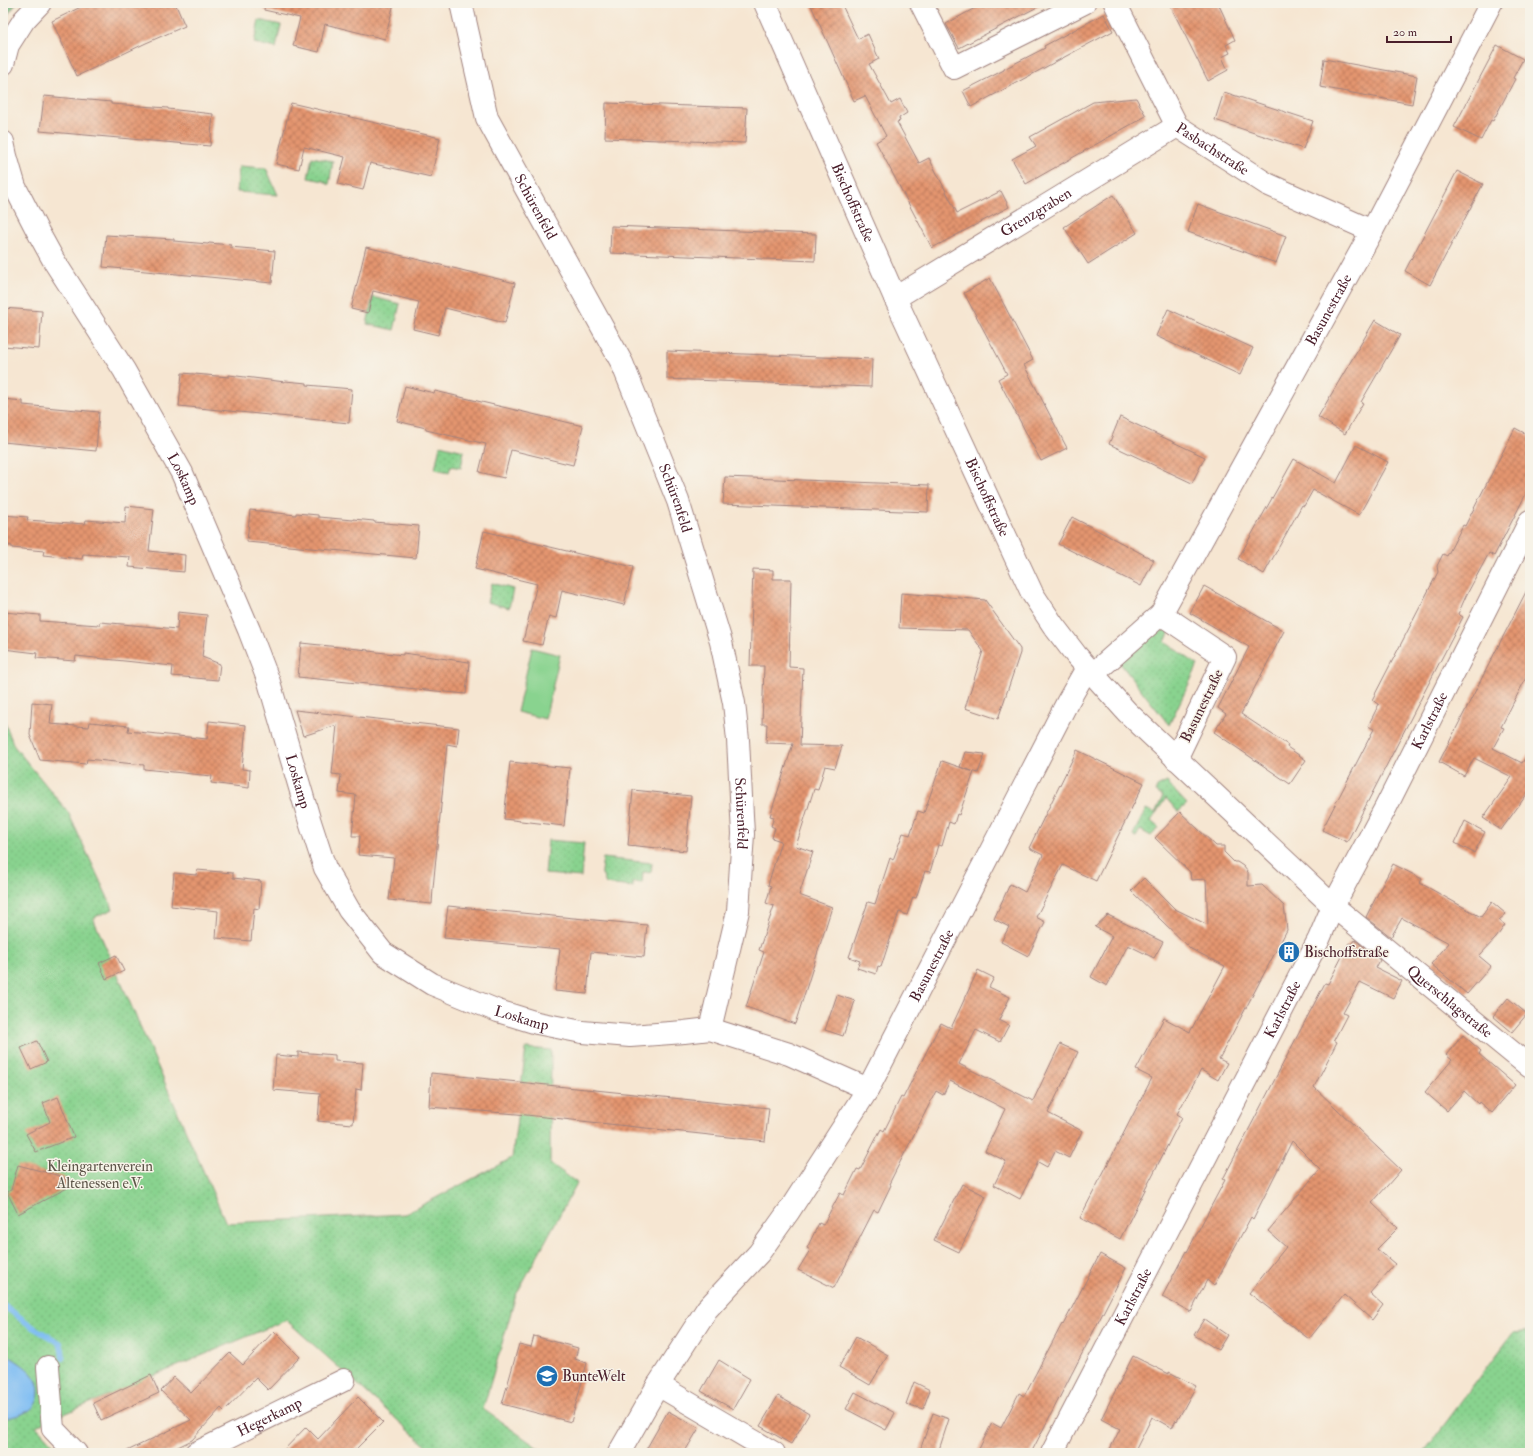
<svg xmlns="http://www.w3.org/2000/svg" width="1533" height="1456" font-family="'IM FELL Double Pica',serif">
<style>
.green{fill:url(#green-dots);stroke:#6a795d}
.forest{fill:url(#forest-crowns);stroke:#5c6a52}
.pitch{fill:#89d38f;stroke:#6a795d}
.water{fill:#7fbdf3;stroke:#646e8f}
.lines{fill:none;stroke-linecap:round;stroke-linejoin:round}
.stream{stroke:#7fbdf3;stroke-width:6}
.building{fill:url(#building-cross-hatch)}
.minor-casing{stroke:#a0827e;stroke-width:24}
.minor{stroke:#fff;stroke-width:22}
.labels{text-anchor:middle;dominant-baseline:central;stroke-width:3;stroke-linejoin:round;paint-order:stroke}
.street-label{font-size:15px;fill:#4a1f2b;stroke:#f7f3e8}
.poi-label{font-size:15px;fill:#4a1f2b;stroke:#f7f3e8;text-anchor:start}
.park-label{font-size:15px;fill:#5d5549;stroke:#f7f3e8}
</style>
<defs>
<pattern id="green-dots" width="8" height="8" patternUnits="userSpaceOnUse"><rect width="8" height="8" fill="#89d38f"/><path d="M2 2h.1M6 6h.1" fill="none" stroke="#78b57c" stroke-width="1.8" stroke-linecap="round"/></pattern>
<pattern id="forest-crowns" width="20" height="18" patternUnits="userSpaceOnUse"><rect width="20" height="18" fill="#6eb57a"/><path d="M2 6a3 3 0 1 1 6 0M12 15a3 3 0 1 1 6 0" fill="none" stroke="#5c9364"/></pattern>
<pattern id="building-cross-hatch" width="8" height="8" patternUnits="userSpaceOnUse"><rect width="8" height="8" fill="#e49570"/><path d="M0 0l8 8M0 8l8-8" fill="none" stroke="#bb795c"/></pattern>
</defs>
<rect width="100%" height="100%" fill="#f7f3e8"/>
<filter id="ink" filterUnits="userSpaceOnUse"><feTurbulence type="fractalNoise" baseFrequency=".025" numOctaves="2"/><feDisplacementMap in="SourceGraphic" scale="8" xChannelSelector="R" yChannelSelector="G"/><feConvolveMatrix kernelMatrix="1 2 1 2 8 2 1 2 1" color-interpolation-filters="sRGB"/></filter>
<filter id="wash" filterUnits="userSpaceOnUse"><feTurbulence type="fractalNoise" baseFrequency=".012" numOctaves="4" result="noise"/><feDisplacementMap in="SourceGraphic" scale="16" xChannelSelector="R" yChannelSelector="G"/><feGaussianBlur stdDeviation="0.9" result="paint"/><feColorMatrix in="noise" values="0 0 0 0 0 0 0 0 0 0 0 0 0 0 0 0 0 1.4 0 .05"/><feComposite in="paint" operator="in"/></filter>
<g filter="url(#wash)">
<rect width="100%" height="100%" fill="#f6e6d2"/>
<path class="green" d="M 259,20 L 281,25 L 276,48 L 254,43 Z
M 312,157 L 333,161 L 329,185 L 324,181 L 308,178 Z
M 239,166 L 266,168 L 278,195 L 237,192 Z
M 373,297 L 400,304 L 394,330 L 367,324 Z
M 440,445 L 464,451 L 461,468 L 451,466 L 449,472 L 435,469 Z
M 492,583 L 513,589 L 509,608 L 487,602 Z
M 1162,622 L 1171,629 L 1165,642 L 1198,665 L 1169,725 L 1119,662 Z
M 3,718 L 14,746 L 68,812 L 113,909 L 93,918 L 226,1223 L 405,1214 L 512,1158 L 526,1048 L 551,1050 L 550,1163 L 577,1183 L 516,1295 L 483,1409 L 545,1453 L 434,1453 L 286,1320 L 36,1426 L 61,1453 L 3,1453 Z
M 1167,782 L 1169,784 L 1169,785 L 1187,804 L 1178,812 L 1166,798 L 1151,821 L 1159,828 L 1151,836 L 1140,830 L 1136,837 L 1133,835 L 1146,809 L 1155,813 L 1163,796 L 1155,792 L 1157,787 Z
M 548,840 L 584,843 L 581,877 L 545,874 Z
M 603,858 L 652,863 L 651,873 L 643,872 L 642,883 L 633,882 L 633,887 L 606,884 L 601,871 Z
M 1530,1331 L 1530,1453 L 1423,1453 L 1513,1333 Z"/>
<path class="forest" d="M 3,3 L 17,3 L 5,18 L 3,19 Z"/>
<path class="pitch" d="M 532,648 L 560,655 L 545,719 L 517,712 Z"/>
<path class="water" d="M 3,1354 L 5,1354 C 20,1363 44,1376 38,1398 C 37,1403 34,1407 30,1410 C 22,1415 12,1417 3,1419 Z"/>
<g class="lines">
<path class="stream" d="M 3,1305 L 34,1328 L 60,1343 L 62,1350 L 63,1358"/>
</g>
<g id="blocks">
<path class="building" d="M 89,3 L 175,3 L 185,26 L 146,43 L 77,76 L 52,21 Z
M 265,3 L 394,3 L 385,39 L 325,24 L 319,52 L 293,46 L 300,18 L 264,10 Z
M 810,3 L 841,3 L 858,39 L 868,34 L 879,59 L 869,64 L 891,104 L 900,99 L 907,113 L 899,118 L 900,121 L 897,122 L 919,163 L 929,158 L 957,213 L 1001,191 L 1009,207 L 932,248 L 876,142 L 886,136 L 865,96 L 854,101 Z
M 984,3 L 1045,3 L 959,48 L 946,24 Z
M 1169,3 L 1218,3 L 1235,40 L 1226,45 L 1230,53 L 1222,57 L 1228,70 L 1208,81 Z
M 1104,14 L 1113,31 L 971,107 L 963,91 L 1004,70 L 1004,69 L 1045,48 L 1044,46 Z
M 1497,45 L 1523,59 L 1513,78 L 1515,79 L 1493,121 L 1491,120 L 1481,140 L 1454,127 Z
M 1324,59 L 1417,76 L 1412,104 L 1320,87 Z
M 1224,92 L 1313,121 L 1303,149 L 1215,120 Z
M 44,96 L 111,102 L 111,104 L 168,108 L 168,109 L 213,114 L 210,146 L 40,131 Z
M 1136,98 L 1146,116 L 1026,184 L 1012,159 L 1036,146 L 1030,137 L 1093,102 Z
M 291,103 L 440,138 L 431,177 L 370,163 L 363,190 L 338,184 L 345,157 L 304,147 L 299,169 L 276,164 Z
M 606,103 L 747,108 L 745,143 L 605,138 Z
M 1457,171 L 1483,184 L 1430,285 L 1405,271 Z
M 1113,195 L 1137,233 L 1088,264 L 1064,227 Z
M 1198,204 L 1286,236 L 1276,263 L 1188,232 Z
M 611,226 L 816,234 L 815,261 L 610,253 Z
M 106,235 L 174,239 L 174,241 L 208,244 L 209,243 L 231,245 L 230,247 L 275,251 L 272,283 L 103,267 Z
M 366,247 L 515,283 L 505,323 L 445,308 L 438,335 L 413,329 L 419,302 L 373,291 L 368,313 L 351,309 Z
M 990,278 L 1033,360 L 1024,365 L 1067,448 L 1041,461 L 998,379 L 1007,374 L 964,293 Z
M 3,308 L 42,311 L 39,349 L 3,346 Z
M 1168,309 L 1253,348 L 1240,375 L 1156,336 Z
M 1375,320 L 1400,335 L 1361,402 L 1363,403 L 1345,434 L 1318,417 Z
M 667,351 L 872,359 L 871,387 L 667,379 Z
M 182,373 L 229,377 L 229,375 L 285,382 L 285,381 L 307,383 L 307,385 L 352,389 L 349,423 L 179,406 Z
M 405,386 L 434,393 L 435,391 L 583,426 L 573,465 L 511,450 L 504,478 L 479,472 L 486,444 L 426,430 L 426,428 L 397,421 Z
M 3,399 L 23,401 L 23,405 L 99,412 L 96,451 L 3,442 Z
M 1120,417 L 1205,457 L 1192,483 L 1109,444 Z
M 1515,428 L 1530,436 L 1530,486 L 1494,556 L 1489,553 L 1466,596 L 1458,614 L 1463,617 L 1347,842 L 1322,830 L 1374,729 L 1368,726 L 1379,704 L 1372,700 L 1438,572 L 1437,566 L 1443,554 L 1447,556 L 1463,525 L 1465,526 Z
M 1356,445 L 1388,462 L 1359,515 L 1313,490 L 1304,506 L 1302,505 L 1264,574 L 1238,559 L 1294,459 L 1336,483 Z
M 725,477 L 929,485 L 928,512 L 723,504 Z
M 126,506 L 154,509 L 149,551 L 185,555 L 184,572 L 129,567 L 130,557 L 83,554 L 82,559 L 43,555 L 44,551 L 12,548 L 12,546 L 3,545 L 3,515 L 28,517 L 27,520 L 85,524 L 86,520 L 125,523 Z
M 250,510 L 296,515 L 296,513 L 318,515 L 318,517 L 353,520 L 353,519 L 374,521 L 374,522 L 419,526 L 416,558 L 247,542 Z
M 1072,517 L 1154,560 L 1141,586 L 1058,544 Z
M 484,531 L 633,567 L 624,605 L 562,590 L 556,618 L 549,616 L 542,645 L 523,641 L 537,584 L 475,569 Z
M 753,569 L 773,570 L 773,579 L 791,579 L 789,667 L 803,668 L 800,745 L 842,746 L 835,768 L 825,766 L 818,790 L 814,789 L 796,846 L 813,852 L 799,895 L 832,907 L 795,1024 L 746,1007 L 764,952 L 759,950 L 774,906 L 766,903 L 771,886 L 768,885 L 781,841 L 772,838 L 775,828 L 771,826 L 774,817 L 770,816 L 793,744 L 766,743 L 767,724 L 762,724 L 764,666 L 750,666 Z
M 1530,584 L 1530,670 L 1501,727 L 1504,728 L 1493,748 L 1522,763 L 1530,751 L 1530,790 L 1501,830 L 1483,818 L 1512,777 L 1474,758 L 1464,776 L 1439,762 Z
M 1204,586 L 1284,631 L 1241,714 L 1288,745 L 1287,747 L 1306,760 L 1290,784 L 1214,732 L 1226,714 L 1218,708 L 1249,647 L 1190,613 Z
M 901,593 L 985,600 L 1020,649 L 1020,653 L 998,719 L 965,708 L 983,651 L 968,630 L 899,628 Z
M 3,612 L 40,615 L 40,621 L 99,625 L 100,622 L 177,629 L 178,612 L 207,615 L 202,657 L 220,664 L 218,680 L 172,676 L 173,666 L 76,656 L 75,661 L 36,658 L 37,653 L 3,649 Z
M 301,643 L 368,650 L 368,651 L 403,655 L 403,653 L 469,662 L 466,694 L 298,677 Z
M 32,702 L 52,704 L 50,724 L 89,727 L 90,722 L 110,724 L 129,726 L 128,731 L 207,739 L 209,721 L 246,725 L 242,769 L 250,770 L 249,788 L 211,783 L 212,776 L 144,769 L 144,765 L 87,759 L 86,764 L 40,760 L 30,735 Z
M 295,710 L 459,728 L 457,746 L 447,744 L 433,888 L 432,904 L 389,900 L 394,858 L 358,855 L 360,836 L 352,836 L 356,795 L 339,793 L 341,775 L 332,774 L 337,725 L 303,736 Z
M 1077,750 L 1144,783 L 1096,881 L 1063,865 L 1036,917 L 1045,922 L 1028,956 L 1001,942 L 1009,927 L 994,919 L 1010,884 L 1025,892 L 1043,855 L 1029,848 Z
M 965,752 L 985,754 L 978,773 L 960,767 Z
M 942,761 L 974,772 L 959,815 L 957,814 L 954,824 L 949,822 L 942,846 L 938,845 L 930,872 L 925,871 L 916,898 L 913,897 L 907,915 L 899,912 L 881,967 L 878,966 L 876,974 L 857,968 L 860,961 L 849,957 L 868,902 L 875,904 L 890,858 L 893,860 L 903,833 L 910,835 L 918,811 L 924,813 Z
M 510,762 L 570,768 L 564,826 L 504,819 Z
M 633,790 L 691,796 L 686,851 L 628,845 Z
M 1180,812 L 1216,846 L 1224,846 L 1224,852 L 1234,862 L 1237,862 L 1243,866 L 1248,872 L 1248,886 L 1262,885 L 1284,906 L 1287,930 L 1219,1059 L 1227,1063 L 1218,1080 L 1201,1070 L 1177,1114 L 1182,1117 L 1120,1239 L 1080,1218 L 1152,1078 L 1136,1070 L 1164,1018 L 1190,1032 L 1225,966 L 1191,949 L 1131,891 L 1144,878 L 1175,909 L 1208,925 L 1206,879 L 1191,880 L 1190,872 L 1155,838 Z
M 1465,821 L 1485,832 L 1474,853 L 1455,843 Z
M 1393,864 L 1422,879 L 1420,883 L 1481,917 L 1492,902 L 1506,914 L 1499,920 L 1505,925 L 1496,938 L 1479,956 L 1491,966 L 1467,994 L 1431,964 L 1449,943 L 1402,918 L 1391,937 L 1366,917 Z
M 197,870 L 233,873 L 233,878 L 261,881 L 259,909 L 254,908 L 251,941 L 216,938 L 218,911 L 171,906 L 174,873 L 196,875 Z
M 448,906 L 647,925 L 644,957 L 591,952 L 587,994 L 555,991 L 560,949 L 444,938 Z
M 1108,915 L 1163,942 L 1154,958 L 1128,945 L 1107,986 L 1091,977 L 1112,936 L 1095,927 Z
M 1355,940 L 1380,960 L 1376,968 L 1402,981 L 1393,998 L 1360,982 L 1343,1013 L 1347,1015 L 1334,1040 L 1337,1042 L 1314,1087 L 1401,1170 L 1372,1203 L 1398,1228 L 1377,1249 L 1395,1264 L 1370,1293 L 1383,1305 L 1372,1320 L 1344,1295 L 1309,1339 L 1249,1293 L 1286,1247 L 1268,1231 L 1320,1169 L 1292,1141 L 1253,1219 L 1251,1217 L 1214,1286 L 1207,1280 L 1191,1312 L 1162,1297 L 1186,1251 L 1187,1252 L 1225,1180 L 1223,1179 L 1325,983 L 1328,984 L 1349,943 L 1352,945 Z
M 116,955 L 124,971 L 106,979 L 99,963 Z
M 978,970 L 994,978 L 989,987 L 1010,997 L 999,1020 L 1009,1025 L 1000,1042 L 976,1030 L 959,1064 L 1033,1101 L 1060,1044 L 1078,1052 L 1048,1113 L 1082,1131 L 1069,1158 L 1055,1151 L 1047,1167 L 1038,1162 L 1020,1199 L 994,1185 L 1006,1161 L 985,1151 L 1005,1109 L 950,1081 L 943,1095 L 936,1091 L 889,1184 L 891,1185 L 878,1212 L 874,1210 L 834,1288 L 798,1270 L 810,1250 L 807,1248 L 819,1223 L 823,1225 L 840,1193 L 844,1195 L 857,1169 L 860,1170 L 881,1129 L 884,1131 L 901,1097 L 903,1098 L 941,1023 L 951,1028 Z
M 837,995 L 855,1001 L 843,1036 L 825,1030 Z
M 1508,998 L 1527,1014 L 1512,1032 L 1493,1016 Z
M 1463,1035 L 1481,1051 L 1479,1054 L 1515,1085 L 1492,1113 L 1479,1102 L 1478,1104 L 1464,1091 L 1447,1111 L 1425,1092 L 1452,1060 L 1446,1055 Z
M 37,1041 L 47,1062 L 31,1069 L 21,1048 Z
M 298,1052 L 335,1055 L 335,1061 L 363,1063 L 361,1090 L 356,1089 L 353,1124 L 318,1121 L 320,1094 L 273,1090 L 276,1055 L 298,1057 Z
M 431,1073 L 769,1108 L 765,1141 L 517,1114 L 429,1107 Z
M 58,1097 L 74,1137 L 36,1152 L 26,1134 L 50,1122 L 43,1103 Z
M 18,1165 L 64,1177 L 69,1187 L 18,1214 L 7,1192 L 11,1190 Z
M 962,1184 L 986,1196 L 959,1252 L 934,1240 Z
M 1100,1254 L 1126,1268 L 1031,1453 L 977,1453 L 992,1423 L 1001,1428 L 1019,1393 L 1024,1396 L 1062,1324 L 1063,1325 Z
M 1204,1319 L 1227,1335 L 1218,1350 L 1194,1335 Z
M 274,1331 L 300,1357 L 268,1390 L 256,1378 L 224,1411 L 221,1408 L 192,1440 L 166,1453 L 123,1453 L 191,1420 L 161,1391 L 174,1377 L 191,1393 L 230,1353 L 243,1365 Z
M 534,1336 L 578,1348 L 575,1359 L 587,1363 L 571,1422 L 502,1404 L 519,1344 L 531,1347 Z
M 856,1337 L 888,1355 L 870,1385 L 839,1367 Z
M 1133,1356 L 1169,1374 L 1169,1372 L 1196,1386 L 1177,1421 L 1176,1420 L 1172,1428 L 1152,1417 L 1134,1453 L 1108,1453 L 1120,1429 L 1101,1419 Z
M 719,1360 L 750,1379 L 733,1409 L 701,1391 Z
M 151,1375 L 159,1393 L 101,1420 L 93,1403 Z
M 914,1382 L 930,1390 L 923,1409 L 906,1404 Z
M 855,1392 L 895,1413 L 886,1430 L 846,1409 Z
M 778,1396 L 809,1414 L 791,1444 L 760,1426 Z
M 358,1397 L 383,1422 L 352,1453 L 281,1453 L 306,1427 L 318,1439 Z
M 668,1411 L 699,1428 L 684,1453 L 644,1453 Z
M 933,1413 L 949,1419 L 938,1453 L 919,1453 Z"/>
</g>
</g>
<g filter="url(#ink)">
<use href="#blocks" fill-opacity="0" stroke="#a0827e" stroke-width="1"/>
<g class="lines">
<g class="minor-casing">
<g id="minor">
<path id="s1" d="M 461,3 L 487,118 L 622,363 L 678,501 L 721,642 L 734,703 L 738,740 L 743,834 L 738,911 L 710,1029"/>
<path id="s2" d="M 765,3 L 895,298 L 1032,593 L 1053,625 L 1076,655 L 1127,712 L 1333,906 L 1530,1067"/>
<path d="M 921,3 L 954,68 L 1084,3"/>
<path id="s3" d="M 1115,3 L 1177,126 L 1267,184 L 1372,231"/>
<path d="M 3,64 L 8,45 L 24,20 L 40,3"/>
<path id="s4" d="M 3,142 L 6,156 L 15,187 L 37,230 L 54,261 L 124,370 L 182,473 L 249,630 L 269,682 L 310,822 L 325,868 L 349,910 L 383,953 L 432,984 L 498,1011 L 537,1023 L 582,1032 L 630,1036 L 684,1032 L 710,1029 L 789,1054 L 868,1089"/>
<path id="s5" d="M 895,298 L 1177,126"/>
<path d="M 1161,614 L 1225,657 L 1176,759"/>
<path id="s6" d="M 1093,674 L 1161,614 L 1372,231 L 1491,3"/>
<path d="M 48,1367 L 53,1429 L 76,1453"/>
<path d="M 658,1385 L 774,1453"/>
<path id="s7" d="M 196,1453 L 344,1380"/>
<path id="s8" d="M 619,1453 L 658,1385 L 707,1309 L 759,1253 L 789,1211 L 868,1089 L 1067,703 L 1087,668"/>
<path id="s9" d="M 1052,1453 L 1319,939 L 1333,906 L 1386,807 L 1530,521"/>
</g>
</g>
<use href="#minor" class="minor"/>
</g>
</g>
<defs>
<g id="building-disc" transform="scale(1.15)"><circle r="9.5" fill="#1f6fb2" stroke="#f7f3e8"/><path d="M-4-6H4V6H1V3H-1V6H-4ZM-2.5-4.3h1.7v1.8h-1.7ZM.8-4.3h1.7v1.8H.8ZM-2.5-1h1.7V.8h-1.7ZM.8-1h1.7V.8H.8Z" fill="#fff"/></g>
<g id="school-disc" transform="scale(1.15)"><circle r="9.5" fill="#1f6fb2" stroke="#f7f3e8"/><path d="M0-5L7-2L0 1L-7-2ZM-4 1L0 2.5L4 1V4Q0 6-4 4Z" fill="#fff"/></g>
</defs>
<g fill-rule="evenodd">
<use href="#building-disc" x="1289" y="952"/>
<use href="#school-disc" x="547" y="1376"/>
</g>
<g class="labels">
<g class="street-label">
<text stroke="none"><textPath href="#s3" startOffset="180">Pasbachstraße</textPath></text>
<text stroke="none"><textPath href="#s2" startOffset="218">Bischoffstraße</textPath></text>
<text stroke="none"><textPath href="#s1" startOffset="219">Schürenfeld</textPath></text>
<text stroke="none"><textPath href="#s5" startOffset="165">Grenzgraben</textPath></text>
<text stroke="none"><textPath href="#s6" startOffset="438">Basunestraße</textPath></text>
<text stroke="none"><textPath href="#s4" startOffset="384">Loskamp</textPath></text>
<text stroke="none"><textPath href="#s2" startOffset="542">Bischoffstraße</textPath></text>
<text stroke="none"><textPath href="#s1" startOffset="543">Schürenfeld</textPath></text>
<text transform="translate(1202 706) rotate(-64)">Basunestraße</text>
<text stroke="none"><textPath href="#s9" startOffset="824">Karlstraße</textPath></text>
<text stroke="none"><textPath href="#s4" startOffset="708">Loskamp</textPath></text>
<text stroke="none"><textPath href="#s1" startOffset="867">Schürenfeld</textPath></text>
<text stroke="none"><textPath href="#s8" startOffset="581">Basunestraße</textPath></text>
<text stroke="none"><textPath href="#s2" startOffset="1234">Querschlagstraße</textPath></text>
<text stroke="none"><textPath href="#s9" startOffset="500">Karlstraße</textPath></text>
<text stroke="none"><textPath href="#s4" startOffset="1056">Loskamp</textPath></text>
<text stroke="none"><textPath href="#s9" startOffset="176">Karlstraße</textPath></text>
<text stroke="none"><textPath href="#s7" startOffset="82">Hegerkamp</textPath></text>
</g>
<g class="poi-label">
<text x="1304" y="952">Bischoffstraße</text>
<text x="562" y="1376">BunteWelt</text>
</g>
<g class="park-label">
<text x="100" y="1166">Kleingartenverein<tspan x="100" dy="17">Altenessen e.V.</tspan></text>
</g>
</g>
<rect width="1533" height="1456" fill="none" stroke="#f7f3e8" stroke-width="16"/>
<path d="M1387 36v6h64v-6" fill="none" stroke="#4a1f2b" stroke-width="2"/>
<text x="1393" y="36" font-size="12" fill="#4a1f2b" stroke="#f7f3e8" stroke-width="3" paint-order="stroke">20 m</text>
</svg>
